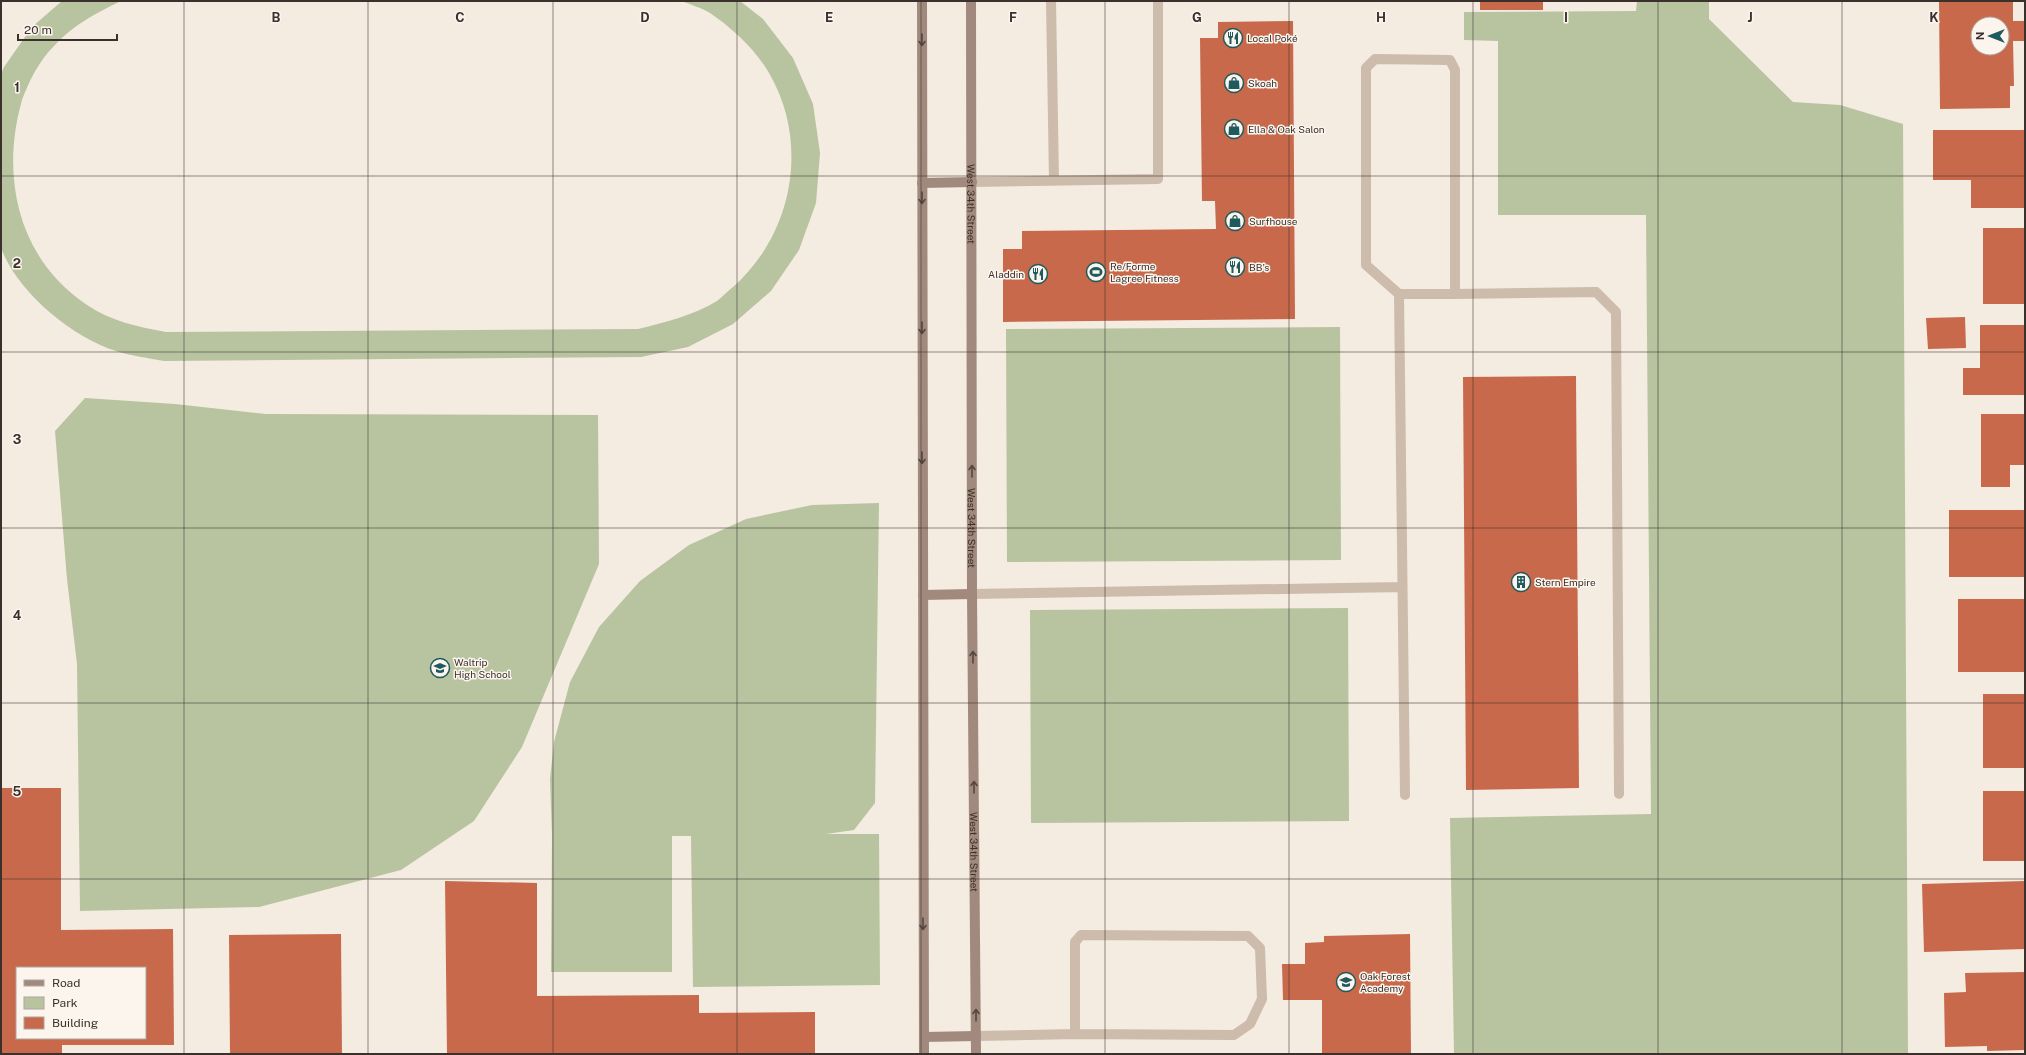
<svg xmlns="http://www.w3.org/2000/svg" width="2026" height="1055" font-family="'Public Sans',sans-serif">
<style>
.green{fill:#b8c4a0}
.building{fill:#c8694b;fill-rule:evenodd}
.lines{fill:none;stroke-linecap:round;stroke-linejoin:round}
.lane{stroke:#cdbbac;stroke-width:10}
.secondary{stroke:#a18a7d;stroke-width:10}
.oneway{stroke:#544640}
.grid{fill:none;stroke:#3b302b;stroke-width:1;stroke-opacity:0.55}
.labels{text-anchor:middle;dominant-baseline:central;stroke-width:3;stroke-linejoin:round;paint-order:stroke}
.poi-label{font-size:10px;fill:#3b302b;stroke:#fbf5ee;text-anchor:start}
.street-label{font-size:10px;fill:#3b302b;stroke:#fbf5ee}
.grid-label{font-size:13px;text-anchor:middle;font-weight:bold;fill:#3b302b;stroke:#fbf5ee;stroke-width:3;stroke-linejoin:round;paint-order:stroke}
</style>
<rect width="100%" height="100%" fill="#f4ebe1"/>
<path class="green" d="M 62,1 L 121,1 C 96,13 73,25 54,46 C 39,61 29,81 22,100 C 0,177 18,259 87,305 C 110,321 139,327 166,332 L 638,329 C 666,322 692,316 717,301 C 722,297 728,291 733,287 C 793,234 810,143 769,73 C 755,49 732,28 710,13 C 702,8 691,5 682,1 L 740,1 L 763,19 L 793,58 L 813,104 L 820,153 L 816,203 L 799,250 L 771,291 L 733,324 L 688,347 L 641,357 L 164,361 C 149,358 131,356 116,351 C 72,337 18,293 1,248 L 1,74 L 4,67 L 32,27 Z
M 1637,1 L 1709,1 L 1709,19 L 1793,102 L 1840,105 L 1903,124 L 1908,1054 L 1454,1054 L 1450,818 L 1651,814 L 1646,215 L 1498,215 L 1498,41 L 1464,40 L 1464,12 L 1636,11 Z
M 1340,327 L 1341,560 L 1007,562 L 1006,329 Z
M 85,398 L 175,404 L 266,414 L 598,415 L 599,564 L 522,747 L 474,821 L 401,870 L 259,907 L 80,911 L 77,664 L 67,579 L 55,431 Z
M 879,503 L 875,803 L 854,830 L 826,834 L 879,834 L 880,985 L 693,987 L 691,836 L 672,836 L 672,972 L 551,972 L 552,835 L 550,779 L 554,742 L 570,682 L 599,627 L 640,581 L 689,545 L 746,519 L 812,505 Z
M 1348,608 L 1349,821 L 1031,823 L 1030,610 Z"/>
<path class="building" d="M 1480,1 L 1543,1 L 1543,10 L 1480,10 Z
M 1939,1 L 2013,1 L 2013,21 L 2025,21 L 2025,41 L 2013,41 L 2014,86 L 2010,86 L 2010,108 L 1940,109 ZM 1978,24 L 2002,24 L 2002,48 L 1978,48 Z
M 1293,21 L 1295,319 L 1003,322 L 1003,249 L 1022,249 L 1022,231 L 1216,229 L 1215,201 L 1202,201 L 1200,38 L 1218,38 L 1218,22 Z
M 1933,130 L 2025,130 L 2025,208 L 1971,208 L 1971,180 L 1933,180 Z
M 1983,228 L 2025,228 L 2025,304 L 1983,304 Z
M 1965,317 L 1966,348 L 1928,349 L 1926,318 Z
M 1980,325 L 2025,325 L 2025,395 L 1963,395 L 1963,368 L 1980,368 Z
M 1576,376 L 1579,788 L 1466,790 L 1463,377 Z
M 1981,414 L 2025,414 L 2025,465 L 2010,465 L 2010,487 L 1981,487 Z
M 1949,510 L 2025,510 L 2025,577 L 1949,577 Z
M 1958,599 L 2025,599 L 2025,672 L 1958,672 Z
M 1983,694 L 2025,694 L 2025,768 L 1983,768 Z
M 1,788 L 61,788 L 61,930 L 173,929 L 174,1045 L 62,1045 L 62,1054 L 1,1054 ZM 17,968 L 145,968 L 145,1038 L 17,1038 Z
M 1983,791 L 2025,791 L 2025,861 L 1983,861 Z
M 445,881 L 537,883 L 537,996 L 699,995 L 699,1013 L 815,1012 L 815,1054 L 447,1054 Z
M 2025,881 L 2025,949 L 1924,952 L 1922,884 Z
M 341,934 L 342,1054 L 230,1054 L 229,935 Z
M 1410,934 L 1411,1054 L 1322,1054 L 1322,1000 L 1283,1000 L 1282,964 L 1305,964 L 1305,943 L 1324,942 L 1324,936 Z
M 2025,972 L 2025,1050 L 1987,1051 L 1987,1046 L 1945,1047 L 1944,993 L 1966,992 L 1965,973 Z"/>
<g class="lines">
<path class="lane" d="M 1051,1 L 1054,181
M 972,182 L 1158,179 L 1158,1
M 1399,294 L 1455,294 L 1455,70 L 1450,60 L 1375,59 L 1366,68 L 1366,265 L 1399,294 L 1405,795
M 1455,294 L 1596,292 L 1616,312 L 1619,794
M 972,594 L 1402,587
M 976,1036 L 1075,1034 L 1234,1035 L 1250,1024 L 1262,999 L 1260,948 L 1248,936 L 1081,935 L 1075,942 L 1075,1034"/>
<g class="secondary">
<path d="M 922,1 L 924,1054"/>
<path id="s1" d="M 971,1 L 972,594 L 976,1054"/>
<path d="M 922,183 L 972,182"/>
<path d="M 923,595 L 972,594"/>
<path d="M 924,1037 L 976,1036"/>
</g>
</g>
<defs><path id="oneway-shaft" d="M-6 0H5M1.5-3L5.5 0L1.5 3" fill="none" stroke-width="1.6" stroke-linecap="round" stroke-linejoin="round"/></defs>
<g class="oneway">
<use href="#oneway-shaft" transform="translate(922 40) rotate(90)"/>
<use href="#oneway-shaft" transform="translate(922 198) rotate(90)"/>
<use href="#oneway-shaft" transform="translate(922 328) rotate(90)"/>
<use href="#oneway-shaft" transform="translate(922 458) rotate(90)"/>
<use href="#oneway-shaft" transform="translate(972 471) rotate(-90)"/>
<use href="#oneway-shaft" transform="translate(973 657) rotate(-90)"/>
<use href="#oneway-shaft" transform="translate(974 787) rotate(-90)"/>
<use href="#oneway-shaft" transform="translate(923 924) rotate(90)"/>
<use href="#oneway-shaft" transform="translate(976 1015) rotate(-90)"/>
</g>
<path class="grid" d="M 184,1 L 184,1054M 368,1 L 368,1054M 553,1 L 553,1054M 737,1 L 737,1054M 921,1 L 921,1054M 1105,1 L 1105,1054M 1289,1 L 1289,1054M 1473,1 L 1473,1054M 1658,1 L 1658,1054M 1842,1 L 1842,1054M 1,176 L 2025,176M 1,352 L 2025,352M 1,528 L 2025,528M 1,703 L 2025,703M 1,879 L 2025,879"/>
<defs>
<g id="restaurant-ring" transform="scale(1)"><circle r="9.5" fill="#fbf5ee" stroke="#1f5a5e" stroke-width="1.5"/><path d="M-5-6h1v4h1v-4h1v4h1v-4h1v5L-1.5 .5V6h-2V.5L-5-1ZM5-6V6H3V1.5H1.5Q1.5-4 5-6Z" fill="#1f5a5e"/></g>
<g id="shop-ring" transform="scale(1)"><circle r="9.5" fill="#fbf5ee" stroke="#1f5a5e" stroke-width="1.5"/><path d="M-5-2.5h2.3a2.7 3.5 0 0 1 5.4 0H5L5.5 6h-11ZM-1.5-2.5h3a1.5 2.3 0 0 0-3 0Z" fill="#1f5a5e"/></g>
<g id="stadium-ring" transform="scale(1)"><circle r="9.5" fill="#fbf5ee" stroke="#1f5a5e" stroke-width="1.5"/><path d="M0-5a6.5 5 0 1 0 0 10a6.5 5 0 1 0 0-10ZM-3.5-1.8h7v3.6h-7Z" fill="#1f5a5e"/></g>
<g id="building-ring" transform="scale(1)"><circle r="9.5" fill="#fbf5ee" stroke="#1f5a5e" stroke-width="1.5"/><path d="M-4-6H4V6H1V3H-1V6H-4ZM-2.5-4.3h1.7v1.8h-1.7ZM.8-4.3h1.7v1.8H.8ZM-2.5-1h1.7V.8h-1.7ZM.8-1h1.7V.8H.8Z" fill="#1f5a5e"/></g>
<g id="school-ring" transform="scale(1)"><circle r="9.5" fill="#fbf5ee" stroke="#1f5a5e" stroke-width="1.5"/><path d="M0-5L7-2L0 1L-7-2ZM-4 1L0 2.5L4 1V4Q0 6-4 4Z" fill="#1f5a5e"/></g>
</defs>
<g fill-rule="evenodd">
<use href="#restaurant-ring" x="1233" y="38"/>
<use href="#shop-ring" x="1234" y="83"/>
<use href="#shop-ring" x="1234" y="129"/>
<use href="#shop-ring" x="1235" y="221"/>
<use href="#restaurant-ring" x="1235" y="267"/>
<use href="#stadium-ring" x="1096" y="272"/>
<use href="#restaurant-ring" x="1038" y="274"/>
<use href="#building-ring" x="1521" y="582"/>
<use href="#school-ring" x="440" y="668"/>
<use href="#school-ring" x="1346" y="982"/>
</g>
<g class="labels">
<g class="poi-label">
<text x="1247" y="38">Local Poké</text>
<text x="1248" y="83">Skoah</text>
<text x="1248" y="129">Ella &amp; Oak Salon</text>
<text x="1249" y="221">Surfhouse</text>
<text x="1110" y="266">Re/Forme<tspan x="1110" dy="12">Lagree Fitness</tspan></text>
<text x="1249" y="267">BB's</text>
<text x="1024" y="274" text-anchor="end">Aladdin</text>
<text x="1535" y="582">Stern Empire</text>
<text x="454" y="662">Waltrip<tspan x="454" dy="12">High School</tspan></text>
<text x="1360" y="976">Oak Forest<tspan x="1360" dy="12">Academy</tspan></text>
</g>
<g class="street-label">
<text stroke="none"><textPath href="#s1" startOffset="203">West 34th Street</textPath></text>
<text stroke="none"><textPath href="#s1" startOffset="527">West 34th Street</textPath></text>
<text stroke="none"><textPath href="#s1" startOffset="851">West 34th Street</textPath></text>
</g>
</g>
<g class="grid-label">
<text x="276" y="22">B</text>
<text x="460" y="22">C</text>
<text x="645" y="22">D</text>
<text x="829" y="22">E</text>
<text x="1013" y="22">F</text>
<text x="1197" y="22">G</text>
<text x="1381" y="22">H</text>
<text x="1566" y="22">I</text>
<text x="1750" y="22">J</text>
<text x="1934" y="22">K</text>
<text x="17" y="92">1</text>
<text x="17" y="268">2</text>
<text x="17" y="444">3</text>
<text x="17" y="620">4</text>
<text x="17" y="796">5</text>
</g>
<rect width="2026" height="1055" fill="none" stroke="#3b302b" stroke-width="4"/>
<rect x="16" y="967" width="130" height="72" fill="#fbf5ee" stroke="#aea6a0"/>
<rect x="24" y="980" width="20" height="6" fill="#a18a7d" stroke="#aea6a0"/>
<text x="52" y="987" font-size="12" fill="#3b302b">Road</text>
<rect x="24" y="997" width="20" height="12" fill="#b8c4a0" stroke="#aea6a0"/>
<text x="52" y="1007" font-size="12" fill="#3b302b">Park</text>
<rect x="24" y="1017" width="20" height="12" fill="#c8694b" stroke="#aea6a0"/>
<text x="52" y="1027" font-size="12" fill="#3b302b">Building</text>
<g transform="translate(1990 36) rotate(270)"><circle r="19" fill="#fbf5ee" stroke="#aea6a0"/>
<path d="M0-3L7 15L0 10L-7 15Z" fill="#1f5a5e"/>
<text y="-6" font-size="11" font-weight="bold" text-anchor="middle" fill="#3b302b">N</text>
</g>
<path d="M18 34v6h99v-6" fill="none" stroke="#3b302b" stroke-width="2"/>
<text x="24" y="34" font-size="12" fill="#3b302b" stroke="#fbf5ee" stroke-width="3" paint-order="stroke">20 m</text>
</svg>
